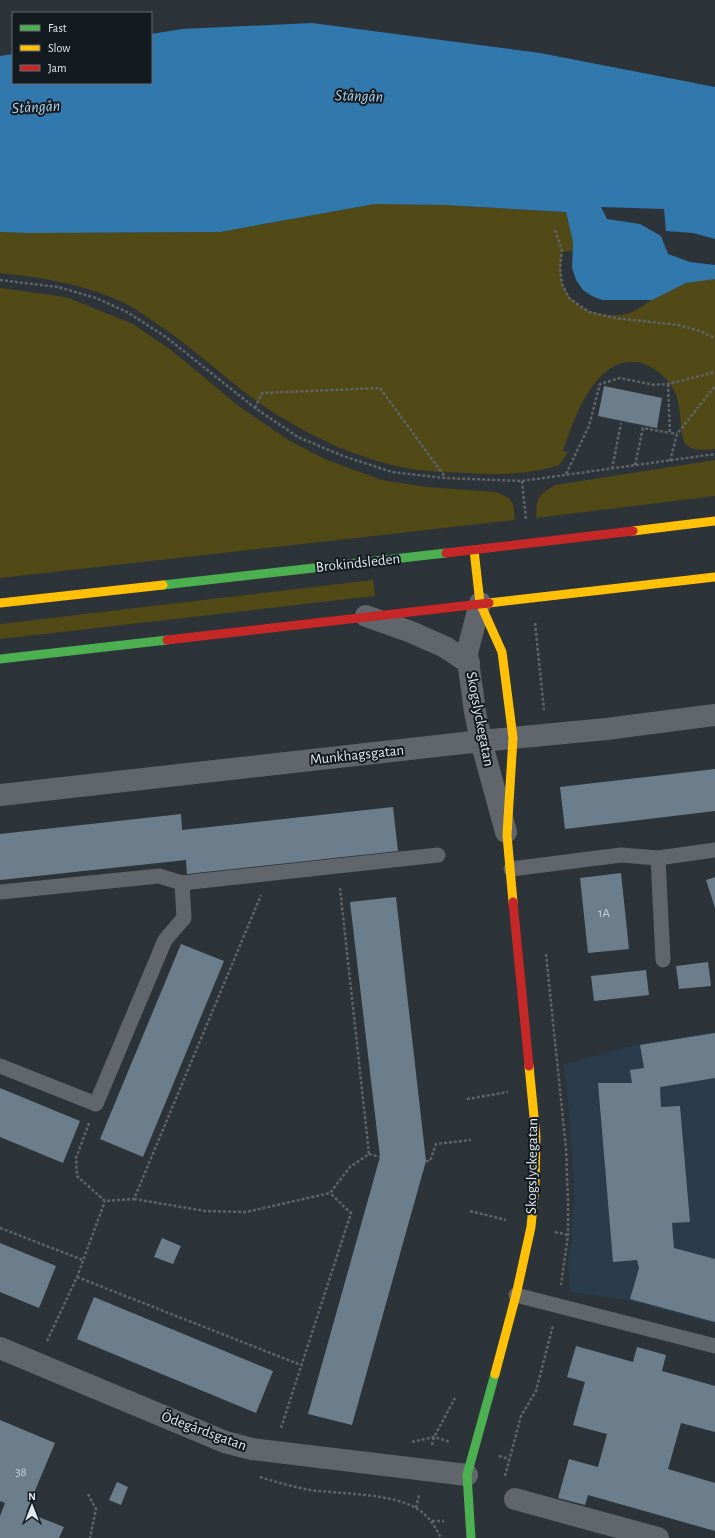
<svg xmlns="http://www.w3.org/2000/svg" width="715" height="1538" font-family="'Alegreya Sans',sans-serif">
<style>
.built{fill:#2a3c4b}
.green{fill:#514916}
.water{fill:#3178ad}
.building{fill:#6c7e8c}
.lines{fill:none;stroke-linecap:round;stroke-linejoin:round}
.path{stroke:#5f6469;stroke-width:2.5;stroke-dasharray:3 2;stroke-linecap:butt}
.lane{stroke:#60666b;stroke-width:15}
.street{stroke:#60666b;stroke-width:22}
.fast{stroke:#4caf50;stroke-width:9}
.slow{stroke:#ffc107;stroke-width:9}
.jam{stroke:#c62828;stroke-width:9}
.labels{text-anchor:middle;dominant-baseline:central;stroke-width:4;stroke-linejoin:round;paint-order:stroke}
.number-label{font-size:13px;fill:#c3ced7}
.street-label{font-size:15px;fill:#e0e9f0;stroke:#141b20}
.water-label{font-size:16px;font-style:italic;fill:#acd0ef;stroke:#141b20}
</style>
<rect width="100%" height="100%" fill="#2c3339"/>
<path class="built" d="M 715,1032 L 715,1324 L 627,1300 L 570,1292 L 568,1260 L 571,1243 L 574,1196 L 572,1148 L 564,1064 L 639,1044 Z"/>
<path class="green" d="M 375,204 L 445,205 L 566,212 L 573,242 L 572,251 L 562,252 C 560,277 558,290 580,306 C 593,315 611,317 627,314 C 634,312 642,306 649,302 C 667,291 693,277 715,279 L 715,449 C 705,450 690,452 684,442 C 683,440 683,436 682,434 C 681,424 679,399 675,392 C 668,378 655,367 641,363 C 596,352 574,420 563,451 L 568,452 L 559,465 C 529,475 496,475 465,473 C 439,472 413,471 388,464 C 338,451 290,426 248,395 C 216,370 186,342 151,320 C 144,315 138,310 130,306 C 90,285 45,278 0,273 L 0,232 L 28,233 L 220,232 Z
M 0,288 L 66,297 L 133,324 L 171,350 L 240,407 L 290,441 L 327,460 L 382,480 L 427,487 L 496,492 L 509,498 L 513,504 L 515,520 L 0,578 Z
M 715,460 L 715,496 L 536,518 C 537,497 537,496 555,485 Z
M 373,580 L 375,596 L 0,639 L 0,624 Z"/>
<path class="water" d="M 312,23 L 540,53 L 715,87 L 715,239 L 693,233 L 666,231 L 664,209 L 601,207 L 607,219 L 640,224 L 661,236 L 668,254 L 690,262 L 715,265 L 715,279 L 686,283 L 652,300 L 602,300 L 592,296 L 583,290 L 576,280 L 572,268 L 573,242 L 566,212 L 445,205 L 375,204 L 220,232 L 28,233 L 0,232 L 0,56 L 13,54 L 13,83 L 151,83 L 151,34 L 182,29 Z"/>
<path class="building" d="M 604,386 L 662,398 L 657,428 L 598,416 Z
M 715,769 L 715,811 L 565,829 L 560,787 Z
M 393,807 L 398,851 L 187,874 L 186,860 L 0,880 L 0,834 L 181,814 L 182,830 Z
M 621,873 L 629,949 L 588,953 L 580,878 Z
M 715,877 L 715,908 L 706,880 Z
M 396,897 L 426,1161 L 352,1425 L 308,1414 L 380,1157 L 350,902 Z
M 181,944 L 224,961 L 143,1157 L 100,1139 Z
M 708,962 L 711,986 L 679,989 L 676,966 Z
M 646,970 L 649,995 L 594,1001 L 591,976 Z
M 715,1033 L 715,1078 L 660,1087 L 661,1107 L 680,1106 L 690,1222 L 672,1223 L 674,1248 L 715,1259 L 715,1322 L 630,1299 L 639,1268 L 637,1260 L 613,1262 L 598,1083 L 632,1083 L 630,1070 L 644,1068 L 640,1045 Z
M 0,1088 L 80,1121 L 63,1163 L 0,1137 Z
M 162,1238 L 181,1246 L 173,1264 L 154,1257 Z
M 0,1243 L 56,1266 L 39,1308 L 0,1292 Z
M 94,1297 L 273,1371 L 256,1413 L 77,1339 Z
M 576,1346 L 633,1362 L 637,1347 L 666,1355 L 662,1371 L 715,1386 L 715,1432 L 681,1423 L 668,1469 L 715,1483 L 715,1531 L 588,1495 L 585,1505 L 558,1498 L 569,1459 L 598,1467 L 607,1434 L 573,1425 L 585,1382 L 567,1377 Z
M 0,1420 L 55,1443 L 26,1512 L 64,1527 L 59,1538 L 0,1538 L 0,1516 L 5,1503 L 0,1501 Z
M 117,1482 L 128,1487 L 121,1505 L 109,1500 Z"/>
<g class="lines">
<path class="path" d="M 555,230 L 562,251 L 560,268 L 562,284 L 569,298 L 589,312 L 615,318 L 679,325 L 700,331 L 715,338
M 0,280 L 58,287 L 96,298 L 127,312 L 166,337 L 255,408 L 298,437 L 343,456 L 392,472 L 445,478 L 522,481 L 715,454
M 668,384 L 670,433 L 677,434
M 255,408 L 262,393 L 380,388 L 445,477
M 670,461 L 677,434 L 715,386
M 635,465 L 643,428 L 670,433
M 612,469 L 621,423
M 566,474 L 589,426 L 600,384 L 620,378 L 654,385 L 668,384 L 715,372
M 522,481 L 526,520
M 535,623 L 544,710
M 546,954 L 566,1148 L 568,1202 L 568,1235 L 561,1285
M 467,1099 L 508,1092
M 89,1123 L 76,1158 L 77,1176 L 105,1201 L 134,1199 L 261,895
M 369,1154 L 380,1157
M 426,1161 L 430,1161 L 436,1144 L 471,1140
M 134,1199 L 205,1211 L 246,1212 L 330,1193 L 350,1167 L 369,1154 L 340,888
M 470,1211 L 506,1220
M 0,1228 L 83,1260
M 555,1232 L 568,1235
M 77,1277 L 301,1365
M 47,1341 L 77,1277 L 105,1201
M 281,1428 L 351,1213 L 330,1193
M 412,1442 L 434,1437 L 450,1442
M 432,1445 L 434,1437 L 455,1398
M 499,1456 L 509,1459
M 505,1476 L 521,1416 L 536,1391 L 553,1325
M 260,1477 C 276,1482 293,1487 310,1490 C 341,1494 390,1493 416,1508 C 428,1515 435,1526 441,1538
M 88,1494 L 96,1509 L 90,1538
M 416,1508 L 419,1495
M 432,1521 L 444,1521"/>
<path class="lane" d="M 511,869 L 621,855 L 658,858
M 0,892 L 159,876 L 182,883 L 438,855
M 663,960 L 658,858 L 715,850
M 0,1066 L 96,1104 L 165,940 L 184,918 L 182,883
M 516,1295 L 715,1346"/>
<path class="street" d="M 480,603 L 467,653 L 475,712 L 481,741 L 506,832
M 366,616 L 411,632 L 445,647 L 469,663
M 0,795 L 481,741 L 606,729 L 715,715
M 0,1348 L 225,1442 L 252,1449 L 467,1475
M 515,1499 L 658,1538"/>
<path class="fast" d="M 163,585 L 446,553
M 0,659 L 167,640
M 471,1538 L 467,1475 L 495,1374"/>
<path class="slow" d="M 633,531 L 715,521
M 474,550 L 480,603 L 502,652 L 513,738 L 507,835 L 513,902
M 0,603 L 163,585
M 489,603 L 715,577
M 495,1374 L 516,1295 L 531,1227 L 535,1185 L 536,1137 L 529,1066"/>
<path class="jam" d="M 446,553 L 633,531
M 167,640 L 489,603
M 513,902 L 529,1066"/>
</g>
<g class="labels">
<g class="number-label">
<text x="604" y="913">1A</text>
<text x="21" y="1472">38</text>
</g>
<g class="street-label">
<text transform="translate(358 563) rotate(-6)">Brokindsleden</text>
<text transform="translate(480 719) rotate(79)">Skogslyckegatan</text>
<text transform="translate(357 755) rotate(-6)">Munkhagsgatan</text>
<text transform="translate(532 1166) rotate(-89)">Skogslyckegatan</text>
<text transform="translate(204 1431) rotate(20)">Ödegårdsgatan</text>
</g>
<g class="water-label">
<text transform="translate(359 96) rotate(2)">Stångån</text>
<text transform="translate(36 107) rotate(-3)">Stångån</text>
</g>
</g>
<rect x="12" y="12" width="140" height="72" fill="#141b20" stroke="#666d73"/>
<rect x="20" y="25" width="20" height="6" fill="#4caf50" stroke="#666d73"/>
<text x="48" y="32" font-size="12" fill="#e0e9f0">Fast</text>
<rect x="20" y="45" width="20" height="6" fill="#ffc107" stroke="#666d73"/>
<text x="48" y="52" font-size="12" fill="#e0e9f0">Slow</text>
<rect x="20" y="65" width="20" height="6" fill="#c62828" stroke="#666d73"/>
<text x="48" y="72" font-size="12" fill="#e0e9f0">Jam</text>
<g transform="translate(32 1506)" stroke="#141b20" stroke-width="3" paint-order="stroke">
<path d="M0-3L7 15L0 10L-7 15Z" fill="#e0e9f0"/>
<text y="-6" font-size="11" font-weight="bold" text-anchor="middle" fill="#e0e9f0">N</text>
</g>
</svg>
